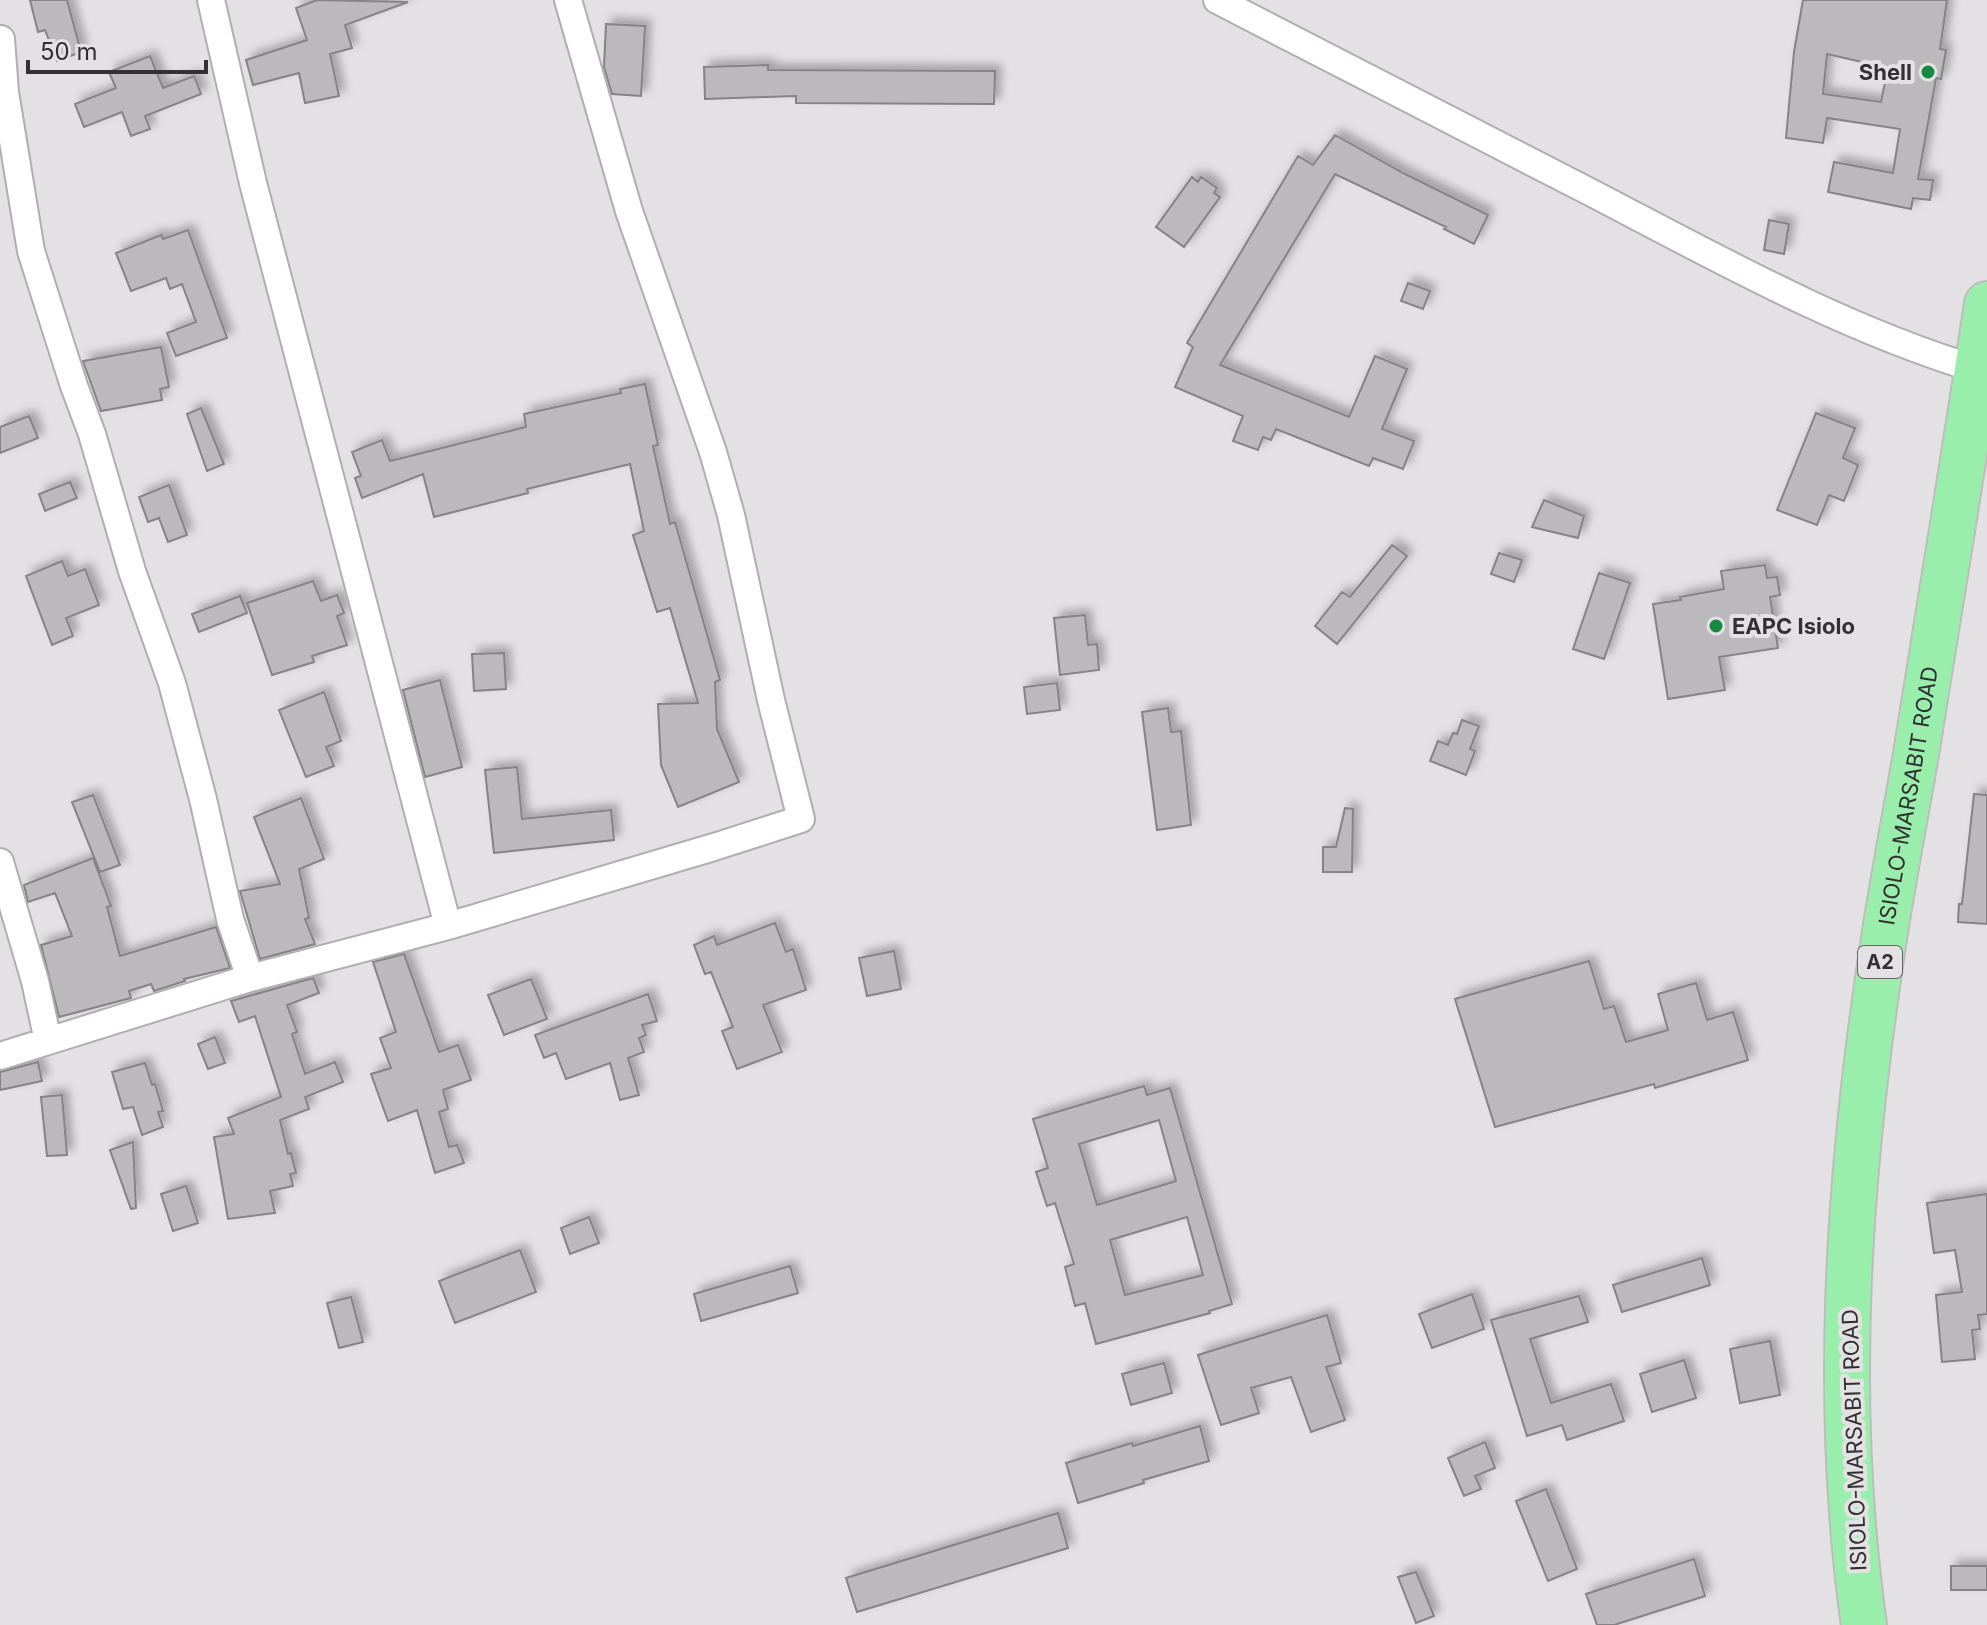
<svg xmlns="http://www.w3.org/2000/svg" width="1987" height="1625" font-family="Inter,sans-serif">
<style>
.building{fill:#bbb9bb;stroke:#858385;stroke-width:2;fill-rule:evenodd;filter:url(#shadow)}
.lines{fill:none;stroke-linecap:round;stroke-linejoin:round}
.street-casing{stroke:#b1aeb1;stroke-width:30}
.highway-casing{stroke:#bdbdbd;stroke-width:48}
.street{stroke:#fff;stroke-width:26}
.highway{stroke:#9aeeab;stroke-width:44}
.poi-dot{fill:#178840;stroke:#e3e1e3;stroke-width:3}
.labels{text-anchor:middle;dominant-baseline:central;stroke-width:8;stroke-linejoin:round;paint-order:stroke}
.shield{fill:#e3e1e3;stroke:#676667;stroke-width:2}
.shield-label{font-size:20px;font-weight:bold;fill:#323132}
.poi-label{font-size:22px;font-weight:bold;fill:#323132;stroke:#e3e1e3;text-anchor:end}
.street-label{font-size:22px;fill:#323132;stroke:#e3e1e3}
</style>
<defs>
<filter id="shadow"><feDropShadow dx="6" dy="-6" stdDeviation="4" flood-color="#0004"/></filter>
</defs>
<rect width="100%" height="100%" fill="#e3e1e3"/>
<path class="building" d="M 30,0 L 67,0 L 81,52 L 57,61 L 45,30 L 38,32 Z
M 317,0 L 408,2 L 345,25 L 352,48 L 330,54 L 339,96 L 305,103 L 299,73 L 253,85 L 246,60 L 307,40 L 296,8 Z
M 1803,0 L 1947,0 L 1940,49 L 1946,50 L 1941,79 L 1936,78 L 1918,179 L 1933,180 L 1930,200 L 1913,198 L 1911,209 L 1828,192 L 1834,162 L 1893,173 L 1900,129 L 1827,118 L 1823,143 L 1786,138 L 1794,52 ZM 1827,54 L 1888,68 L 1881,102 L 1823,94 Z
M 606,24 L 645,26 L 641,96 L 612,94 L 604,67 Z
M 150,56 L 163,88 L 194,76 L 201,94 L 145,116 L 150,129 L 131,136 L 122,112 L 84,127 L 75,104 L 116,88 L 109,72 Z
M 768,65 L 768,70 L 995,71 L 994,104 L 796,103 L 796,96 L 705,99 L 704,67 Z
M 1335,135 L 1405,174 L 1488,215 L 1474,244 L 1444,229 L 1446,227 L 1335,174 L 1220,365 L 1349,417 L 1375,356 L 1407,369 L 1382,429 L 1414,441 L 1403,469 L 1373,458 L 1369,466 L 1276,429 L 1271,440 L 1263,437 L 1258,450 L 1233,441 L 1243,416 L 1175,387 L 1193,347 L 1187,343 L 1298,156 L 1313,165 Z
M 1192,177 L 1198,182 L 1201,177 L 1217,188 L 1214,193 L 1220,197 L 1184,247 L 1156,227 Z
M 1769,220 L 1789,224 L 1784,254 L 1764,250 Z
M 188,230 L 227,338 L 176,356 L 167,333 L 196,322 L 182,284 L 170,289 L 166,278 L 131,291 L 116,253 L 161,235 L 163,239 Z
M 1408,283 L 1430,291 L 1423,309 L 1401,301 Z
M 161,347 L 169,387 L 160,389 L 162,400 L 101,411 L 83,361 Z
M 645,384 L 658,445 L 653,446 L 670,524 L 675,522 L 720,680 L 715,682 L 717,729 L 739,782 L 678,807 L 661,765 L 658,704 L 698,703 L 670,608 L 657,612 L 633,535 L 644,531 L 630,464 L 527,489 L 528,493 L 434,517 L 423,474 L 362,498 L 355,478 L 361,476 L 352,452 L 382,440 L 390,461 L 526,427 L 524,414 L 621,393 L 620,389 Z
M 201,408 L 224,464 L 207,471 L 187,414 Z
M 1816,413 L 1855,428 L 1843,458 L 1858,465 L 1844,501 L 1829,495 L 1817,525 L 1777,510 Z
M 29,416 L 38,438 L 0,453 L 0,427 Z
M 70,482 L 77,498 L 45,511 L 39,494 Z
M 169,485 L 187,535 L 168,542 L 159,518 L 148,522 L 139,497 Z
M 1544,500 L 1584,516 L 1578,538 L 1532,527 Z
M 1392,545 L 1407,556 L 1337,644 L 1315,626 L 1342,592 L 1350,597 Z
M 1499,553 L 1522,560 L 1514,582 L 1491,574 Z
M 62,561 L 68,576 L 85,569 L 99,605 L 66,618 L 73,636 L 52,645 L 26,576 Z
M 1765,565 L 1767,578 L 1777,577 L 1780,595 L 1770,597 L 1778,648 L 1719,657 L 1725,690 L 1668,699 L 1653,604 L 1681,600 L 1680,597 L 1724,589 L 1721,571 Z
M 1599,573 L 1630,583 L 1604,659 L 1573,649 Z
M 313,581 L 321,601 L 337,595 L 344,613 L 337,616 L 347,645 L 312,656 L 314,662 L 272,675 L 247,603 Z
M 240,596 L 247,613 L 199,632 L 192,614 Z
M 1085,615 L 1088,645 L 1097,644 L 1099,670 L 1060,675 L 1054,618 Z
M 504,653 L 506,689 L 474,691 L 472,654 Z
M 440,680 L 462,767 L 425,777 L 403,690 Z
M 1057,683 L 1060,710 L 1027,714 L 1024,687 Z
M 324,692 L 341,741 L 326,747 L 334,766 L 306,777 L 279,710 Z
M 1168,708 L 1171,732 L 1181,731 L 1191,825 L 1157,830 L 1142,712 Z
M 1462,720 L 1479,726 L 1470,749 L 1475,751 L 1466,775 L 1430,761 L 1438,741 L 1448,745 L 1453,733 L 1457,734 Z
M 517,767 L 522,819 L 611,810 L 614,840 L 494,853 L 485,770 Z
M 1974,794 L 1987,795 L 1987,924 L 1958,922 L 1959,904 L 1962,904 Z
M 93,795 L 120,865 L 100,872 L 72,802 Z
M 301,798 L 324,859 L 299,869 L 309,918 L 305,919 L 315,944 L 260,959 L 240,891 L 280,884 L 254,817 Z
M 1345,808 L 1353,809 L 1352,872 L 1323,872 L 1323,847 L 1336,847 Z
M 93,858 L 111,906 L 107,907 L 120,956 L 216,927 L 230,968 L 184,979 L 185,981 L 154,991 L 151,984 L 129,991 L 131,998 L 59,1017 L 41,945 L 72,936 L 55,893 L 28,902 L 24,885 Z
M 775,923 L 786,952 L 793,949 L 806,990 L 763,1005 L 782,1052 L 737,1069 L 722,1031 L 733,1027 L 711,972 L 705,974 L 694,945 L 714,936 L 717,945 Z
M 894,951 L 901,989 L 867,996 L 859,958 Z
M 404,954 L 439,1052 L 458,1045 L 471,1080 L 443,1090 L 448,1109 L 439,1112 L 449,1147 L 457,1145 L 464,1163 L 435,1173 L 417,1110 L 388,1121 L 371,1074 L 391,1068 L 380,1038 L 396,1032 L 373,962 Z
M 1589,961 L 1604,1009 L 1614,1006 L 1626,1042 L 1668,1030 L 1658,994 L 1696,983 L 1707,1020 L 1733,1012 L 1748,1060 L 1655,1088 L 1654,1084 L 1495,1127 L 1455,999 Z
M 313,978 L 319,993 L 287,1005 L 297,1032 L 292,1034 L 305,1074 L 335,1062 L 343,1082 L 305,1097 L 309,1109 L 280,1120 L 288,1154 L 291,1153 L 296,1173 L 290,1174 L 293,1186 L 270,1191 L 275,1213 L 228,1219 L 214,1137 L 234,1134 L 228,1118 L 281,1097 L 255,1016 L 239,1022 L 231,1001 Z
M 531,979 L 547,1019 L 504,1035 L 488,995 Z
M 648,994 L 657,1021 L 642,1025 L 646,1035 L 639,1038 L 644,1052 L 628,1058 L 639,1095 L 620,1100 L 610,1063 L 566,1079 L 556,1053 L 544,1058 L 535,1035 Z
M 215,1037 L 225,1063 L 208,1069 L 198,1044 Z
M 38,1062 L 42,1081 L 0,1090 L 0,1072 Z
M 145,1063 L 152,1085 L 155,1084 L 163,1111 L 158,1112 L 163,1127 L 142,1135 L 133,1107 L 123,1109 L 112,1072 Z
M 1144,1086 L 1147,1095 L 1170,1088 L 1232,1304 L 1209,1311 L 1210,1313 L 1096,1344 L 1085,1303 L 1075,1306 L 1065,1267 L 1074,1264 L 1055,1203 L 1047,1206 L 1036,1172 L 1048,1168 L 1033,1119 ZM 1159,1120 L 1176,1181 L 1097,1205 L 1079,1144 ZM 1187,1217 L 1203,1275 L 1125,1295 L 1110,1240 Z
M 62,1095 L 67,1155 L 47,1156 L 41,1097 Z
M 133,1142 L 136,1208 L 131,1209 L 110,1150 Z
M 186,1186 L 198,1223 L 173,1231 L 161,1194 Z
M 1987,1194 L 1987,1314 L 1978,1315 L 1980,1329 L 1972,1330 L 1975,1359 L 1942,1362 L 1936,1295 L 1962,1292 L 1955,1250 L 1934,1253 L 1927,1203 Z
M 589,1217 L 599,1243 L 570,1254 L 561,1228 Z
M 520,1250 L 536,1292 L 455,1323 L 439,1281 Z
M 1702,1258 L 1710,1285 L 1622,1312 L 1613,1285 Z
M 790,1266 L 798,1293 L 701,1321 L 694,1294 Z
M 1472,1294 L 1484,1329 L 1432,1348 L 1419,1314 Z
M 1579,1296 L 1588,1322 L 1530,1339 L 1551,1403 L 1611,1384 L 1624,1421 L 1567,1440 L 1562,1425 L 1527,1436 L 1491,1320 Z
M 351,1297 L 363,1342 L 339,1348 L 327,1303 Z
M 1327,1315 L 1341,1363 L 1326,1367 L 1345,1420 L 1311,1432 L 1291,1377 L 1251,1388 L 1259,1413 L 1221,1425 L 1198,1355 Z
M 1770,1341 L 1780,1395 L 1740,1403 L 1730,1349 Z
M 1684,1360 L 1696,1398 L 1652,1412 L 1640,1374 Z
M 1164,1363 L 1172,1393 L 1131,1405 L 1122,1374 Z
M 1200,1426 L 1209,1461 L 1143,1480 L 1144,1483 L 1078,1503 L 1066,1463 L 1132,1443 L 1133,1446 Z
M 1485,1442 L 1495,1468 L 1475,1476 L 1481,1489 L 1464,1496 L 1448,1458 Z
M 1546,1489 L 1577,1569 L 1548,1581 L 1516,1501 Z
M 1058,1513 L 1068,1548 L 857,1612 L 846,1578 Z
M 1694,1559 L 1705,1596 L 1614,1625 L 1597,1625 L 1586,1594 Z
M 1951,1566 L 1987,1566 L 1987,1590 L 1951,1590 Z
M 1416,1572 L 1434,1616 L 1416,1623 L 1398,1577 Z"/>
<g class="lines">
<g class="street-casing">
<path id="street" d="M 211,0 L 253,183 L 448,926
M 1217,0 C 1341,65 1466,127 1590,192 C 1715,257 1841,328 1976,369
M 1,39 L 5,92 L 31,251 L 74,386 L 92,434 L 132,571 L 172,683 L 203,799 L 230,919 L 250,978
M 0,862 L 35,981 L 48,1041
M 0,1056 L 250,978 L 448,926 L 714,847 L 801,819 L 771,700 L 731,515 L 713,452 L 629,211 L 568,0"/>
</g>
<g class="highway-casing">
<g id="highway">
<path id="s1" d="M 1864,1625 C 1833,1407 1848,1182 1880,965 C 1890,894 1904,824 1916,754 C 1940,604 1965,454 1987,304"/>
</g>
</g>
<use href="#street" class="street"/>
<use href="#highway" class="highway"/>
</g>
<g class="poi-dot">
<circle cx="1928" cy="72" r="8"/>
<circle cx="1716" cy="626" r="8"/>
</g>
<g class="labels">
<rect class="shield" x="1858" y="946" width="44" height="32" rx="6"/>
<g class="shield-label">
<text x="1880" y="962">A2</text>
</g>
<g class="poi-label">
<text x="1912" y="72">Shell</text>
<text x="1732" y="626" text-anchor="start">EAPC Isiolo</text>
</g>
<g class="street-label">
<text stroke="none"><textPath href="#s1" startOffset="834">ISIOLO-MARSABIT ROAD</textPath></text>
<text transform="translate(1854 1440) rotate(-92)">ISIOLO-MARSABIT ROAD</text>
</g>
</g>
<path d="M28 60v12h178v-12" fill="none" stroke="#323132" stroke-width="4"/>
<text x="40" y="60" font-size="24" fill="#323132" stroke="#e3e1e3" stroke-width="6" paint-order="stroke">50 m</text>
</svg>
